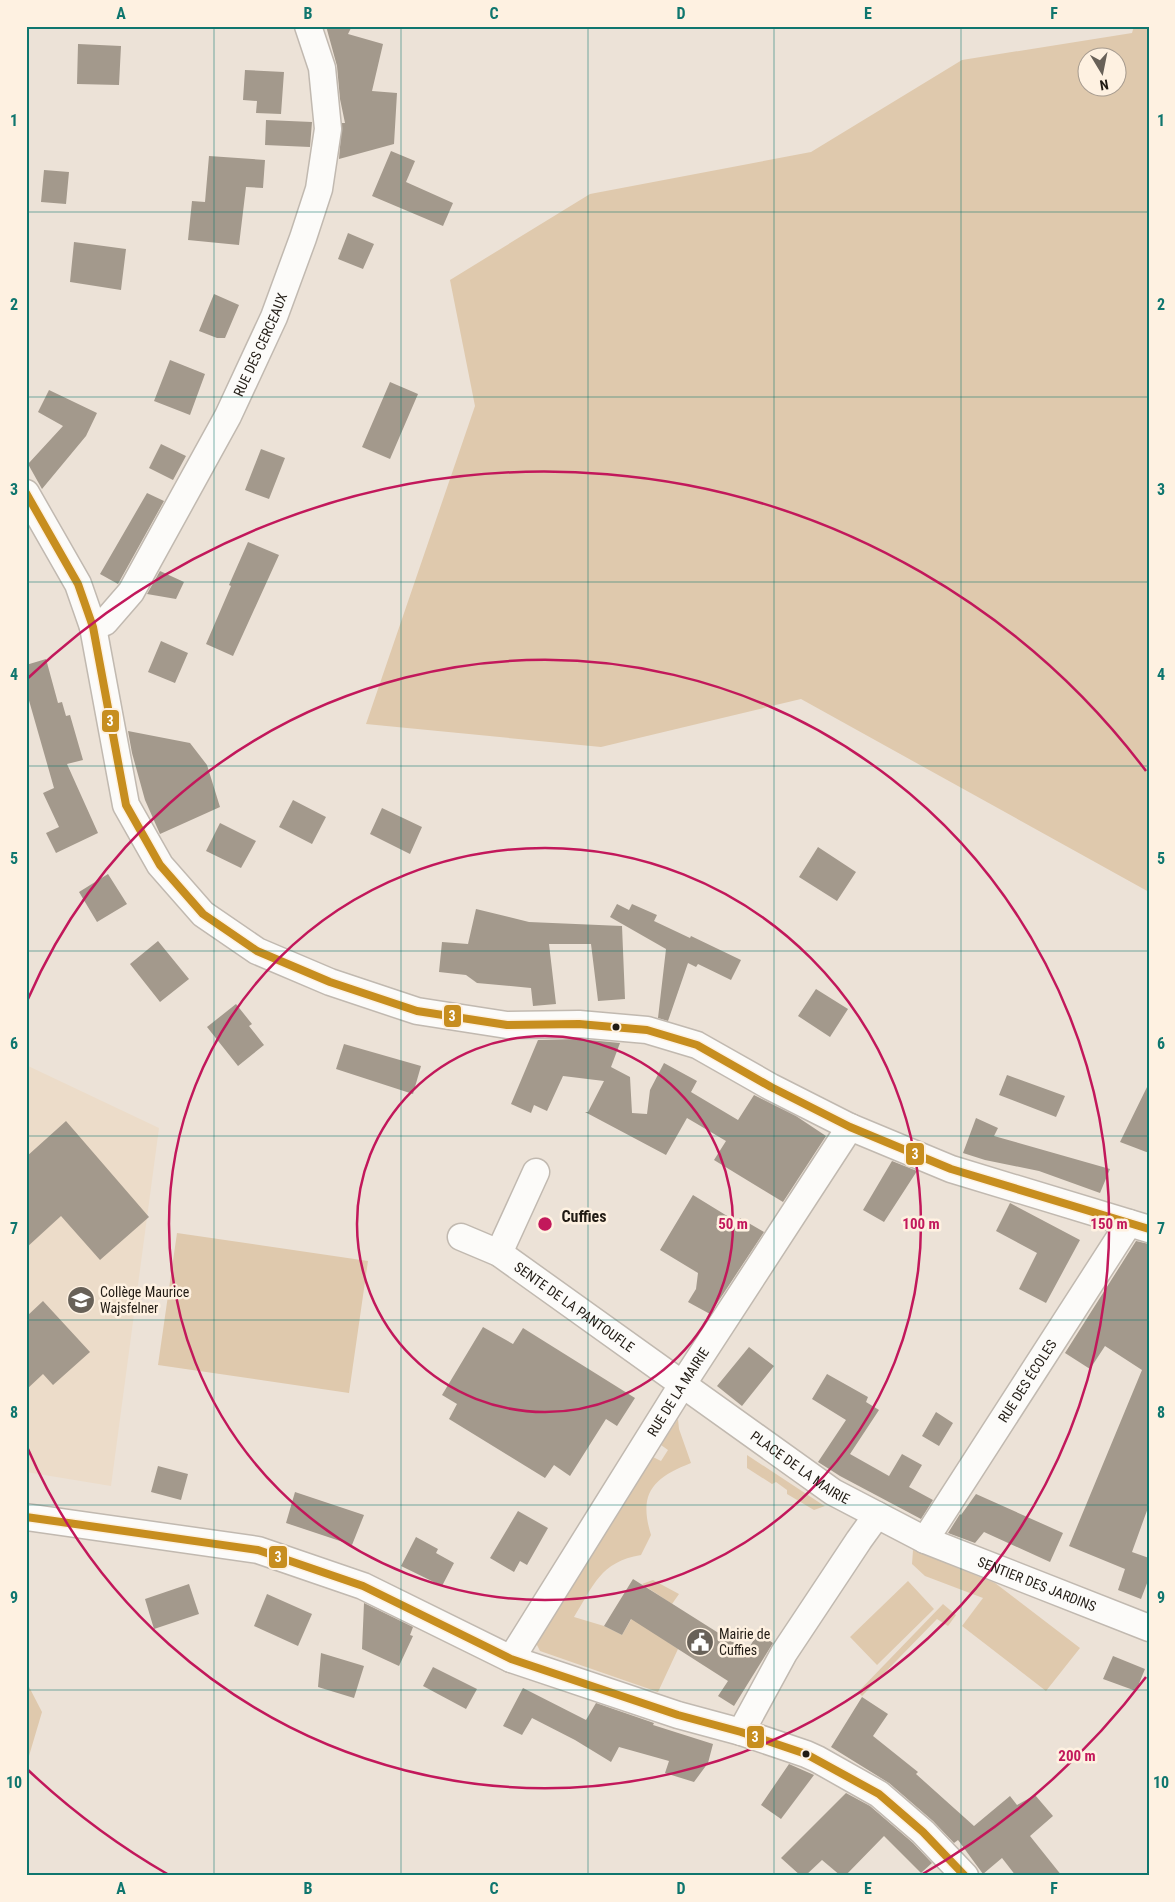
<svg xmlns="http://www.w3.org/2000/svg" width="1175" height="1902" font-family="'Roboto Condensed',sans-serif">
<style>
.built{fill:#ecdcc9}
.green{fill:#dfc9ad;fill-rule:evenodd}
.building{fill:#a3998c}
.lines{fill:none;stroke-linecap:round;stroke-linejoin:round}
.minor-casing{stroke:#c1b9b0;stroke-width:29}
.minor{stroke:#fcfbf9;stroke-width:26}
.bus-1-casing{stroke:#fef1e1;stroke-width:11}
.bus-1{stroke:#c78e1f;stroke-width:8}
.grid{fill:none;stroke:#0f766e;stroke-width:1;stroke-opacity:0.55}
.ring{fill:none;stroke:#c2185b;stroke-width:2.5}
.bus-dot{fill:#211b14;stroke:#fef1e1;stroke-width:2}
.labels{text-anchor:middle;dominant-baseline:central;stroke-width:5;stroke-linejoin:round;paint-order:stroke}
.street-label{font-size:14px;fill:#211b14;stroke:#fef1e1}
.poi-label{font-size:14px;fill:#211b14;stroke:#fef1e1;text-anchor:start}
.quarter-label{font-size:16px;font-weight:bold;fill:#211b14;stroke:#fef1e1}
.centre{fill:#c2185b;stroke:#fef1e1;stroke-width:2.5}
.ring-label{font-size:15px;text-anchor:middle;font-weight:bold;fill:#c2185b;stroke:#fef1e1;stroke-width:5;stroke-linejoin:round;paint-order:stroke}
.line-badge{stroke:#fef1e1;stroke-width:2}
.badge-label{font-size:14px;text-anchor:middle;font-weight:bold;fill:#fff}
.neatline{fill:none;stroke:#0f766e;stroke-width:2}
.grid-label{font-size:16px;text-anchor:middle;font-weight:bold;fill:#0f766e}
</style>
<rect width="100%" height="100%" fill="#ece2d7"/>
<path class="built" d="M 26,1065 L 159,1128 L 111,1486 L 26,1472 Z"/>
<path class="green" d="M 1134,26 L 1149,26 L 1149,892 L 801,699 L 601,747 L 366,724 L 475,406 L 450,280 L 590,194 L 811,152 L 962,60 L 1132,33 ZM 1088,58 L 1118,58 L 1118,88 L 1088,88 Z
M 177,1233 L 368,1261 L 349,1393 L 158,1365 Z
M 678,1419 L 679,1429 L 691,1463 C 653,1478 638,1493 651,1535 L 641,1555 C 600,1562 594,1585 574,1617 L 604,1626 L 622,1635 L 632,1618 L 678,1649 L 658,1692 L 540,1651 L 535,1641 L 653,1457 L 661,1461 L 668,1450 L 661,1445 Z
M 747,1455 L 823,1505 L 825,1506 L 814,1510 L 787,1494 L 787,1490 L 776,1482 L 772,1484 L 747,1468 Z
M 913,1550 L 995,1583 L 1080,1648 L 1046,1691 L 962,1626 L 983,1598 L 925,1576 L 912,1564 Z
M 653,1580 L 679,1594 L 672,1604 L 642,1584 Z
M 908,1581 L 934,1609 L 877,1665 L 850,1637 Z
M 943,1604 L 956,1615 L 948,1626 L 937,1619 L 862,1696 L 858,1692 Z
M 26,1681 L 42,1712 L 26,1766 Z"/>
<path class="building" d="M 326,26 L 352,26 L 348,34 L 383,44 L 372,91 L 397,93 L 394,144 L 339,159 L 342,123 L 345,123 L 340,99 L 337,66 Z
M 78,44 L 121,46 L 119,85 L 77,84 Z
M 245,70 L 284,72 L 281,114 L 256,113 L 257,101 L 243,100 Z
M 266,120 L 312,122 L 310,147 L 265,145 Z
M 391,151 L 415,161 L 406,182 L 453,203 L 443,226 L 372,196 Z
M 209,156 L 265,160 L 263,188 L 246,187 L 239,245 L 188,240 L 192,201 L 205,202 Z
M 44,170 L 69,172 L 66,204 L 41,202 Z
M 348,233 L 374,244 L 363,269 L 338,259 Z
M 74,242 L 126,249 L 121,290 L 70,282 Z
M 214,294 L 239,305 L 225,338 L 217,338 L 199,331 Z
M 170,360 L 205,374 L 190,415 L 154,401 Z
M 390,382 L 418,394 L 390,459 L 362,447 Z
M 49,390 L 97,413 L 86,436 L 42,489 L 28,464 L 63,426 L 38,412 Z
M 161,444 L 186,456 L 173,480 L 149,468 Z
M 261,449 L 285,458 L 269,499 L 245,490 Z
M 147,493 L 164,501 L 118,584 L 100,574 Z
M 248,542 L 279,555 L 233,656 L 206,644 L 231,586 L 229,585 Z
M 160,571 L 184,582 L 176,599 L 147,594 Z
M 161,641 L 188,653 L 175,683 L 148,672 Z
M 46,659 L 58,703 L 62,702 L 66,716 L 70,715 L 83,760 L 67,764 L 98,833 L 56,853 L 46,833 L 59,827 L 43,793 L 54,788 L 26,690 L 26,665 Z
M 128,731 L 190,743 L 207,765 L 220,807 L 160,834 L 145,800 L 132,753 Z
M 293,800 L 326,817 L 312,844 L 279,827 Z
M 382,808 L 422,827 L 410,854 L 370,834 Z
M 220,823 L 256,841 L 241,868 L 206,851 Z
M 818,847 L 856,872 L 837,901 L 799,877 Z
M 108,874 L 127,904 L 97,922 L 79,892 Z
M 617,904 L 629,910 L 632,904 L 657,915 L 654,921 L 690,938 L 691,936 L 741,960 L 731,980 L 698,964 L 696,967 L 688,963 L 668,1021 L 658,1018 L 666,949 L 610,917 Z
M 476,909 L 529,922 L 622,926 L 625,999 L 598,1001 L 591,944 L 549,944 L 556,1004 L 533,1006 L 531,988 L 477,983 L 466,975 L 439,972 L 442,942 L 468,944 Z
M 158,941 L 189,979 L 160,1002 L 130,964 Z
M 816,989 L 848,1009 L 830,1037 L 798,1016 Z
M 236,1004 L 252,1024 L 249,1026 L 264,1045 L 238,1066 L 207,1027 Z
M 578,1039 L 620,1043 L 611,1067 L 630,1077 L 632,1113 L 647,1114 L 650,1090 L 664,1063 L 697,1081 L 691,1092 L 738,1120 L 754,1095 L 796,1116 L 826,1136 L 783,1202 L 714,1160 L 726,1141 L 687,1118 L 666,1155 L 585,1112 L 588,1112 L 604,1081 L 563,1076 L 547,1111 L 534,1105 L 531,1113 L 511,1104 L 538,1040 Z
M 344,1044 L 421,1066 L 413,1094 L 336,1069 Z
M 1007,1075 L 1065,1096 L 1056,1117 L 999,1095 Z
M 1149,1083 L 1149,1153 L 1120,1142 Z
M 976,1118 L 998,1128 L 994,1136 L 1110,1169 L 1100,1193 L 1039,1171 L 985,1160 L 963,1153 Z
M 66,1121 L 149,1217 L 100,1260 L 61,1216 L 26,1248 L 26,1157 Z
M 892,1161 L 917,1171 L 884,1222 L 863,1210 Z
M 693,1195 L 737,1222 L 740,1218 L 764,1232 L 710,1314 L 688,1302 L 696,1289 L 698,1273 L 660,1250 Z
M 1010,1203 L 1080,1240 L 1046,1303 L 1019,1289 L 1037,1253 L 996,1231 Z
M 1136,1241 L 1149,1244 L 1149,1505 L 1132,1552 L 1149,1558 L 1149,1578 L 1141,1599 L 1118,1590 L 1125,1569 L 1069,1546 L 1142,1370 L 1105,1346 L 1090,1369 L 1065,1353 Z
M 43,1301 L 90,1352 L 53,1385 L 43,1374 L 26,1390 L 26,1317 Z
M 483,1327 L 513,1344 L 523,1328 L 635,1398 L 617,1426 L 606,1419 L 570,1476 L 554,1465 L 545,1478 L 449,1419 L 457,1404 L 442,1395 Z
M 749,1347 L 774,1366 L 742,1406 L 717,1386 Z
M 827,1374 L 868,1397 L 866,1402 L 879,1410 L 850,1454 L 889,1476 L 902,1454 L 922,1465 L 909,1487 L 933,1500 L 921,1519 L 840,1476 L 818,1462 L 846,1420 L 812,1399 Z
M 936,1412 L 953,1423 L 939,1446 L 922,1436 Z
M 158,1466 L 188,1474 L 181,1500 L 151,1492 Z
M 295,1492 L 364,1515 L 352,1545 L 286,1523 Z
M 976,1494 L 1063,1533 L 1050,1562 L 984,1532 L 975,1543 L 948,1533 L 960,1514 L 961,1515 Z
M 518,1511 L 548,1528 L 527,1565 L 520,1561 L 514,1572 L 490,1558 Z
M 416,1537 L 438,1549 L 436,1553 L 454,1563 L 442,1586 L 401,1566 Z
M 633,1579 L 747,1651 L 758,1633 L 773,1643 L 734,1706 L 718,1696 L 728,1681 L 631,1619 L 622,1635 L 604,1626 Z
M 189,1584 L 199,1614 L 154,1629 L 145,1599 Z
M 267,1594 L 312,1614 L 298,1646 L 254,1626 Z
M 364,1603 L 413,1627 L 410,1635 L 413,1636 L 399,1666 L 362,1649 Z
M 321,1653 L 364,1666 L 354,1698 L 318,1687 Z
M 1113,1656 L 1145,1669 L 1136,1691 L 1103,1679 Z
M 433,1667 L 477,1689 L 466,1709 L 423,1686 Z
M 523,1688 L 586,1720 L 596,1703 L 654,1723 L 653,1725 L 713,1744 L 708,1763 L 694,1782 L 665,1773 L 669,1761 L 619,1747 L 611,1762 L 575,1740 L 532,1718 L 522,1735 L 503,1726 Z
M 862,1697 L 888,1714 L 873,1736 L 918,1772 L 916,1774 L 974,1826 L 1010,1796 L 1017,1805 L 1035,1795 L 1053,1816 L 1030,1836 L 1062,1876 L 1016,1876 L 1002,1858 L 983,1874 L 958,1840 L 954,1843 L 933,1821 L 889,1783 L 831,1747 Z
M 789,1764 L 814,1775 L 781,1819 L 761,1805 Z
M 846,1793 L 870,1806 L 913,1843 L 932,1863 L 921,1873 L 884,1836 L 845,1876 L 841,1876 L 822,1860 L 805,1876 L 801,1876 L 781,1858 Z"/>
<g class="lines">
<g class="minor-casing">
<g id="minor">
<path d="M 26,493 L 78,584 L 93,627 L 126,805 L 160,865 L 203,914 L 257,951 L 330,982 L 417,1011 L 507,1025 L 579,1024 L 647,1030 L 697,1045 L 771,1087 L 850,1127 L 951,1169 L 1149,1229"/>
<path id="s1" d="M 93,627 L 105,622 L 131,592 L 228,416 L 274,317 L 303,238 L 319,189 L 328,129 L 322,68 L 308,26"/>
<path id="s2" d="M 461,1237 L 499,1253 L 833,1492 L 925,1540 L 1149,1628"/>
<path d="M 499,1253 L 536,1172"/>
<path d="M 26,1517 L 258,1550 L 363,1586 L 511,1659 L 678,1715 L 741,1732 L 806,1754 L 817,1759 L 879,1794 L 923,1832 L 965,1876"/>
<path id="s3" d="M 925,1540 L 1129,1223"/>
<path id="s4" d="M 511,1659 L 682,1385 L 850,1127"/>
<path d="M 741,1732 L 784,1653 L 859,1540 L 877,1515"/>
</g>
</g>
<use href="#minor" class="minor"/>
<g class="bus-1-casing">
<path id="bus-1" d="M 26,493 L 78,584 L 93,627 L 126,805 L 160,865 L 203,914 L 257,951 L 330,982 L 417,1011 L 507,1025 L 579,1024 L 647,1030 L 697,1045 L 771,1087 L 850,1127 L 951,1169 L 1149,1229
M 26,1517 L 258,1550 L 363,1586 L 511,1659 L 678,1715 L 741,1732 L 806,1754 L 879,1794 L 923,1832 L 965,1876"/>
</g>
<use href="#bus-1" class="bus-1"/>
</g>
<path class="grid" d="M 214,26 L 214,1876M 401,26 L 401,1876M 588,26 L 588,1876M 774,26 L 774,1876M 961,26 L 961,1876M 26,212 L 1149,212M 26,397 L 1149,397M 26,582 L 1149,582M 26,766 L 1149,766M 26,951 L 1149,951M 26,1136 L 1149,1136M 26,1320 L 1149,1320M 26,1505 L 1149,1505M 26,1690 L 1149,1690"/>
<g class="ring">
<circle cx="545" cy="1224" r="188"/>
<circle cx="545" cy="1224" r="376"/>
<path d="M28 999A564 564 0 1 1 28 1449"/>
<path d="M1146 1677A752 752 0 0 1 921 1875M169 1875A752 752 0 0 1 27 1769M27 679A752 752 0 0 1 1146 771"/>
</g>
<defs>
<g id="school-disc" transform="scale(1.4375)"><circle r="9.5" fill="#686158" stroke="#fef1e1"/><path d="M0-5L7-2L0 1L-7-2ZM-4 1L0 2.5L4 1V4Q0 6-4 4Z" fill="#fff"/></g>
<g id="civic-disc" transform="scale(1.4375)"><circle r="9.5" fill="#686158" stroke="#fef1e1"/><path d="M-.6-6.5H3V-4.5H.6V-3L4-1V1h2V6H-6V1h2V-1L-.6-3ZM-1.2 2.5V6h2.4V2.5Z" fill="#fff"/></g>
</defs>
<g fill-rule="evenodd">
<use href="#school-disc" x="81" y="1300"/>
<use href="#civic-disc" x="700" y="1642"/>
</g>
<g class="bus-dot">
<circle cx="616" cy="1027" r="4.5"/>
<circle cx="806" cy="1754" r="4.5"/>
</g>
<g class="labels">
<g class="street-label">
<text stroke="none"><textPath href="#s1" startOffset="332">RUE DES CERCEAUX</textPath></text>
<text stroke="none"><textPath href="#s2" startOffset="134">SENTE DE LA PANTOUFLE</textPath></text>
<text stroke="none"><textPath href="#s3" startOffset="189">RUE DES ÉCOLES</textPath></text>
<text stroke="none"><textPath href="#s4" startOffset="315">RUE DE LA MAIRIE</textPath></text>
<text stroke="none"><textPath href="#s2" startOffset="411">PLACE DE LA MAIRIE</textPath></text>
<text stroke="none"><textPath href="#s2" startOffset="676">SENTIER DES JARDINS</textPath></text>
</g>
<g class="poi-label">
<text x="100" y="1292">Collège Maurice<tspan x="100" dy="16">Wajsfelner</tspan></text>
<text x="719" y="1634">Mairie de<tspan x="719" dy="16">Cuffies</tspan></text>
</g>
<g class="quarter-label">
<text x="584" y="1216">Cuffies</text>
</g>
</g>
<circle cx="545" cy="1224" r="8" class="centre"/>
<g class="ring-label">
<text x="733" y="1229">50 m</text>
<text x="921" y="1229">100 m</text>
<text x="1109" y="1229">150 m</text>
<text x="1077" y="1761">200 m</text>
</g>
<g class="line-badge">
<rect x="101" y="709" width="19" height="24" rx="5" fill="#c78e1f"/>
<rect x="443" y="1004" width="19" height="24" rx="5" fill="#c78e1f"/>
<rect x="905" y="1142" width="20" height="24" rx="5" fill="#c78e1f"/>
<rect x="268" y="1545" width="20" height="24" rx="5" fill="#c78e1f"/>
<rect x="746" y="1725" width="19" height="24" rx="5" fill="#c78e1f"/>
</g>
<g class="badge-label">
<text x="110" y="726">3</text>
<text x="452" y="1021">3</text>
<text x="915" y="1159">3</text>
<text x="278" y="1562">3</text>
<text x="755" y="1742">3</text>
</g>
<rect width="1175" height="1902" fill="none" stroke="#fef1e1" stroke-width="55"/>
<g transform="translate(1102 72) rotate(170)"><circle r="24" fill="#fef1e1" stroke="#a69b8f"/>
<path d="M0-4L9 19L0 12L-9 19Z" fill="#686158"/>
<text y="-8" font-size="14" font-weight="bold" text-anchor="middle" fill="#211b14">N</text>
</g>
<rect x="28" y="28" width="1120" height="1846" class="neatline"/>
<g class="grid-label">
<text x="121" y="19">A</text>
<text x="308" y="19">B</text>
<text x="494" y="19">C</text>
<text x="681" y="19">D</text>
<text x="868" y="19">E</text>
<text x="1054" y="19">F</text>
<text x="14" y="126">1</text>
<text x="1161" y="126">1</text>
<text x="14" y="310">2</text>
<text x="1161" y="310">2</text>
<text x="14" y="495">3</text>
<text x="1161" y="495">3</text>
<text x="14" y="680">4</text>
<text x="1161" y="680">4</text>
<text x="14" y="864">5</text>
<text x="1161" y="864">5</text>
<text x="14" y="1049">6</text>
<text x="1161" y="1049">6</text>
<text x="14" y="1234">7</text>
<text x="1161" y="1234">7</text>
<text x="14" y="1418">8</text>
<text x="1161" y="1418">8</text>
<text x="14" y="1603">9</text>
<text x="1161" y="1603">9</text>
<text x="14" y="1788">10</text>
<text x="1161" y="1788">10</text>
<text x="121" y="1894">A</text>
<text x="308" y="1894">B</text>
<text x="494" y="1894">C</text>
<text x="681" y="1894">D</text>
<text x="868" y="1894">E</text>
<text x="1054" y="1894">F</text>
</g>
</svg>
